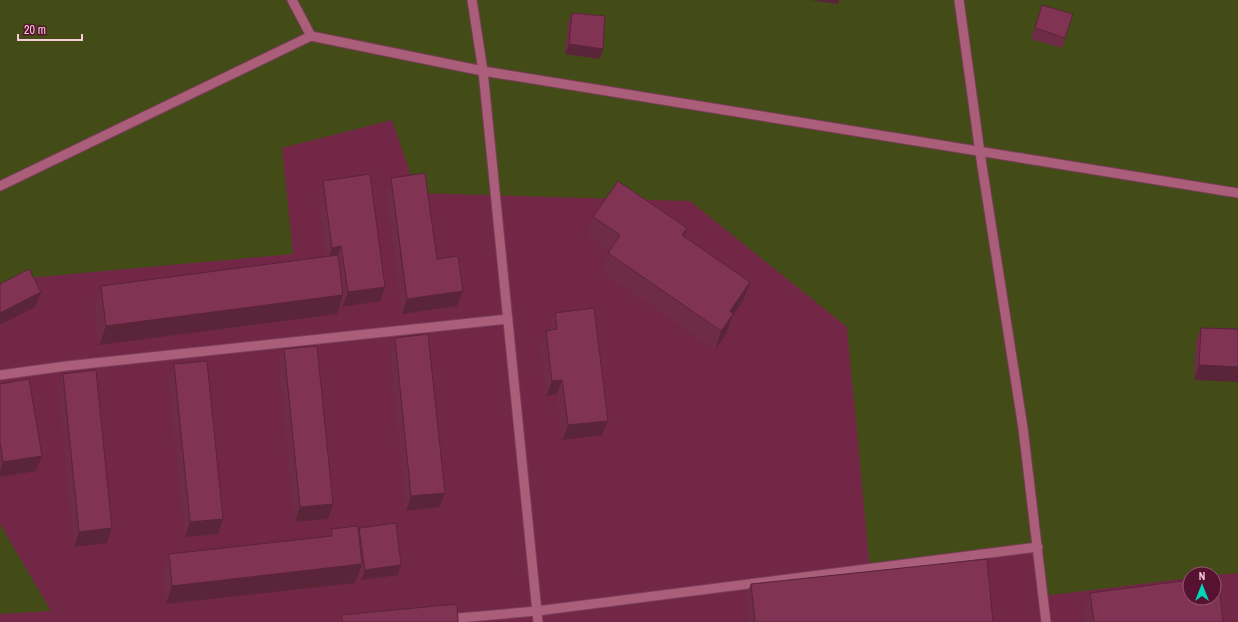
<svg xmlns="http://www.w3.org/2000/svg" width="1238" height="622" font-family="'Archivo Narrow',sans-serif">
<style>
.built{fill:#732747;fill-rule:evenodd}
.green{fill:#434c16}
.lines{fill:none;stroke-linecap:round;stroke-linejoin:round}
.service-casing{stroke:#7a3d5a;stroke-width:11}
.service{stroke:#aa5e7a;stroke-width:9}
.wall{fill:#6e2c47}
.shaded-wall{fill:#5a2439}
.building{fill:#803352;stroke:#5a2439}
</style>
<rect width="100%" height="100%" fill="#631e3b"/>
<path class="built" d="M 0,0 L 1238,0 L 1238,622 L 0,622 ZM 1190,574 L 1214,574 L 1214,598 L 1190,598 Z"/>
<path class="green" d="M 0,0 L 1238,0 L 1238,573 L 1214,575 L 1190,574 L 1190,578 L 1043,596 L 1038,548 L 870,569 L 847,327 L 690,201 L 417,193 L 392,120 L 282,148 L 293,254 L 16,279 L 0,288 Z
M 0,524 L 51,611 L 0,614 Z"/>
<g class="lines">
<g class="service-casing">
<path id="service" d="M 472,0 L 483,71 L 538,622
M 959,0 L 980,153 L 1023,428 L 1046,622
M 311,36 L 483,71 L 1238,193
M 0,186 L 311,36 L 292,0
M 0,375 L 66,366 L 508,319
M 447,619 L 537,611 L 1038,547"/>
</g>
<use href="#service" class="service"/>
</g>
<path class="wall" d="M 1042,5 L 1065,38 L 1062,48 L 1031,39 Z
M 572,13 L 600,59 L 565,54 L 568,23 Z
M 391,178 L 437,259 L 463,291 L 457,306 L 402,314 L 386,192 Z
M 323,181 L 385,287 L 380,301 L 342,307 L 341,301 L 337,314 L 99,345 L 94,305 L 101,286 L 326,257 L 318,196 Z
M 593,217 L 687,228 L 683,236 L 750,282 L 743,301 L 732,317 L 727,332 L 715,350 L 601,271 L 608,253 L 609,250 L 587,235 Z
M 555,313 L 608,421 L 602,435 L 562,440 L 557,394 L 546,396 L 540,345 L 546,331 L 550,330 L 550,327 Z
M 1201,328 L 1238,329 L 1194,380 L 1196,342 Z
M 395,338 L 439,507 L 406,511 L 390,353 Z
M 284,349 L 328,519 L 295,522 L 278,363 Z
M 174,364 L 223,519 L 218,534 L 185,537 L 168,379 Z
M 63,374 L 112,528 L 107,543 L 74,547 L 58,388 Z
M 0,384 L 42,456 L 36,471 L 0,477 Z
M 359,528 L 401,565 L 398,575 L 361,580 L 360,570 L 355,583 L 166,604 L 162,573 L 169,554 L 329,536 L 331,529 L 358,531 Z
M 751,584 L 993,622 L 748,622 L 745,598 Z
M 1090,593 L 1223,622 L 1084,622 L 1083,611 Z
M 342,615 L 458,622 L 339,622 Z"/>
<path class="shaded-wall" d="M 810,0 L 839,0 L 838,4 Z
M 569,44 L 603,49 L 600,59 L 565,54 Z
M 687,228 L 680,246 L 682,235 Z
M 341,246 L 336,261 L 327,263 L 332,248 Z
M 750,282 L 743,301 L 732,317 L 727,332 L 715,350 L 721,331 L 730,311 Z
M 385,287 L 380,301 L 342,307 L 348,292 Z
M 463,291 L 457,306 L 402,314 L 407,299 Z
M 41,292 L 35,307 L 0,325 L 0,313 Z
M 343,295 L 337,314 L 99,345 L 106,326 Z
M 1199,365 L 1238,367 L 1238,382 L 1194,380 Z
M 562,380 L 557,394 L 546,396 L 552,381 Z
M 608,421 L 602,435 L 562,440 L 568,425 Z
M 42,456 L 36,471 L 0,477 L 0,472 L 3,462 Z
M 445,493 L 439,507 L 406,511 L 411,496 Z
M 333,504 L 328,519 L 295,522 L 300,507 Z
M 223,519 L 218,534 L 185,537 L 190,522 Z
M 112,528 L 107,543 L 74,547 L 79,532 Z
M 362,564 L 355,583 L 166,604 L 172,586 Z
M 401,565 L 398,575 L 361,580 L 365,570 Z"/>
<path class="building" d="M 1042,5 L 1073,14 L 1065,38 L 1035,28 Z
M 572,13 L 605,16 L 603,49 L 569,44 Z
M 425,173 L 437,259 L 458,256 L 463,291 L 407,299 L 391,178 Z
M 370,174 L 385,287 L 348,292 L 341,246 L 332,248 L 323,181 Z
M 618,181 L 687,228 L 682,235 L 750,282 L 730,311 L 733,314 L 721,331 L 608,253 L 620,235 L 593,217 Z
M 338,255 L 343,295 L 106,326 L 101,286 Z
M 29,269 L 41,292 L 0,313 L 0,284 Z
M 594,308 L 608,421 L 568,425 L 562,380 L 552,381 L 546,331 L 557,329 L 555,313 Z
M 1201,328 L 1238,329 L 1238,367 L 1199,365 Z
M 428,334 L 445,493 L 411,496 L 395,338 Z
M 317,346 L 333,504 L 300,507 L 284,349 Z
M 207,361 L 223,519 L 190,522 L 174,364 Z
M 96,370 L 112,528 L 79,532 L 63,374 Z
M 29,379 L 42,456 L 3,462 L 0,442 L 0,384 Z
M 396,523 L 401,565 L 365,570 L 359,528 Z
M 358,526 L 362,564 L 172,586 L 169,554 L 332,536 L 331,529 Z
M 987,559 L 993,622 L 755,622 L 751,584 Z
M 1214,577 L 1218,577 L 1223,622 L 1094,622 L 1090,593 L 1190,580 L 1190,598 L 1214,598 Z
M 457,604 L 458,622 L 342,622 L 342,615 Z"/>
<g transform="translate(1202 586)"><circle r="19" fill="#571231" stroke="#975c74"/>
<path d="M0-3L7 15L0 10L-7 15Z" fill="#00d5b7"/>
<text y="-6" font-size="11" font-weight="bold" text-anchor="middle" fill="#f7ccd9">N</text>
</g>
<path d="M18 34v6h64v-6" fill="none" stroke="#f7ccd9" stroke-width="2"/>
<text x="24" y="34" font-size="12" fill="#f7ccd9" stroke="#571231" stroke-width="3" paint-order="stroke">20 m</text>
</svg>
